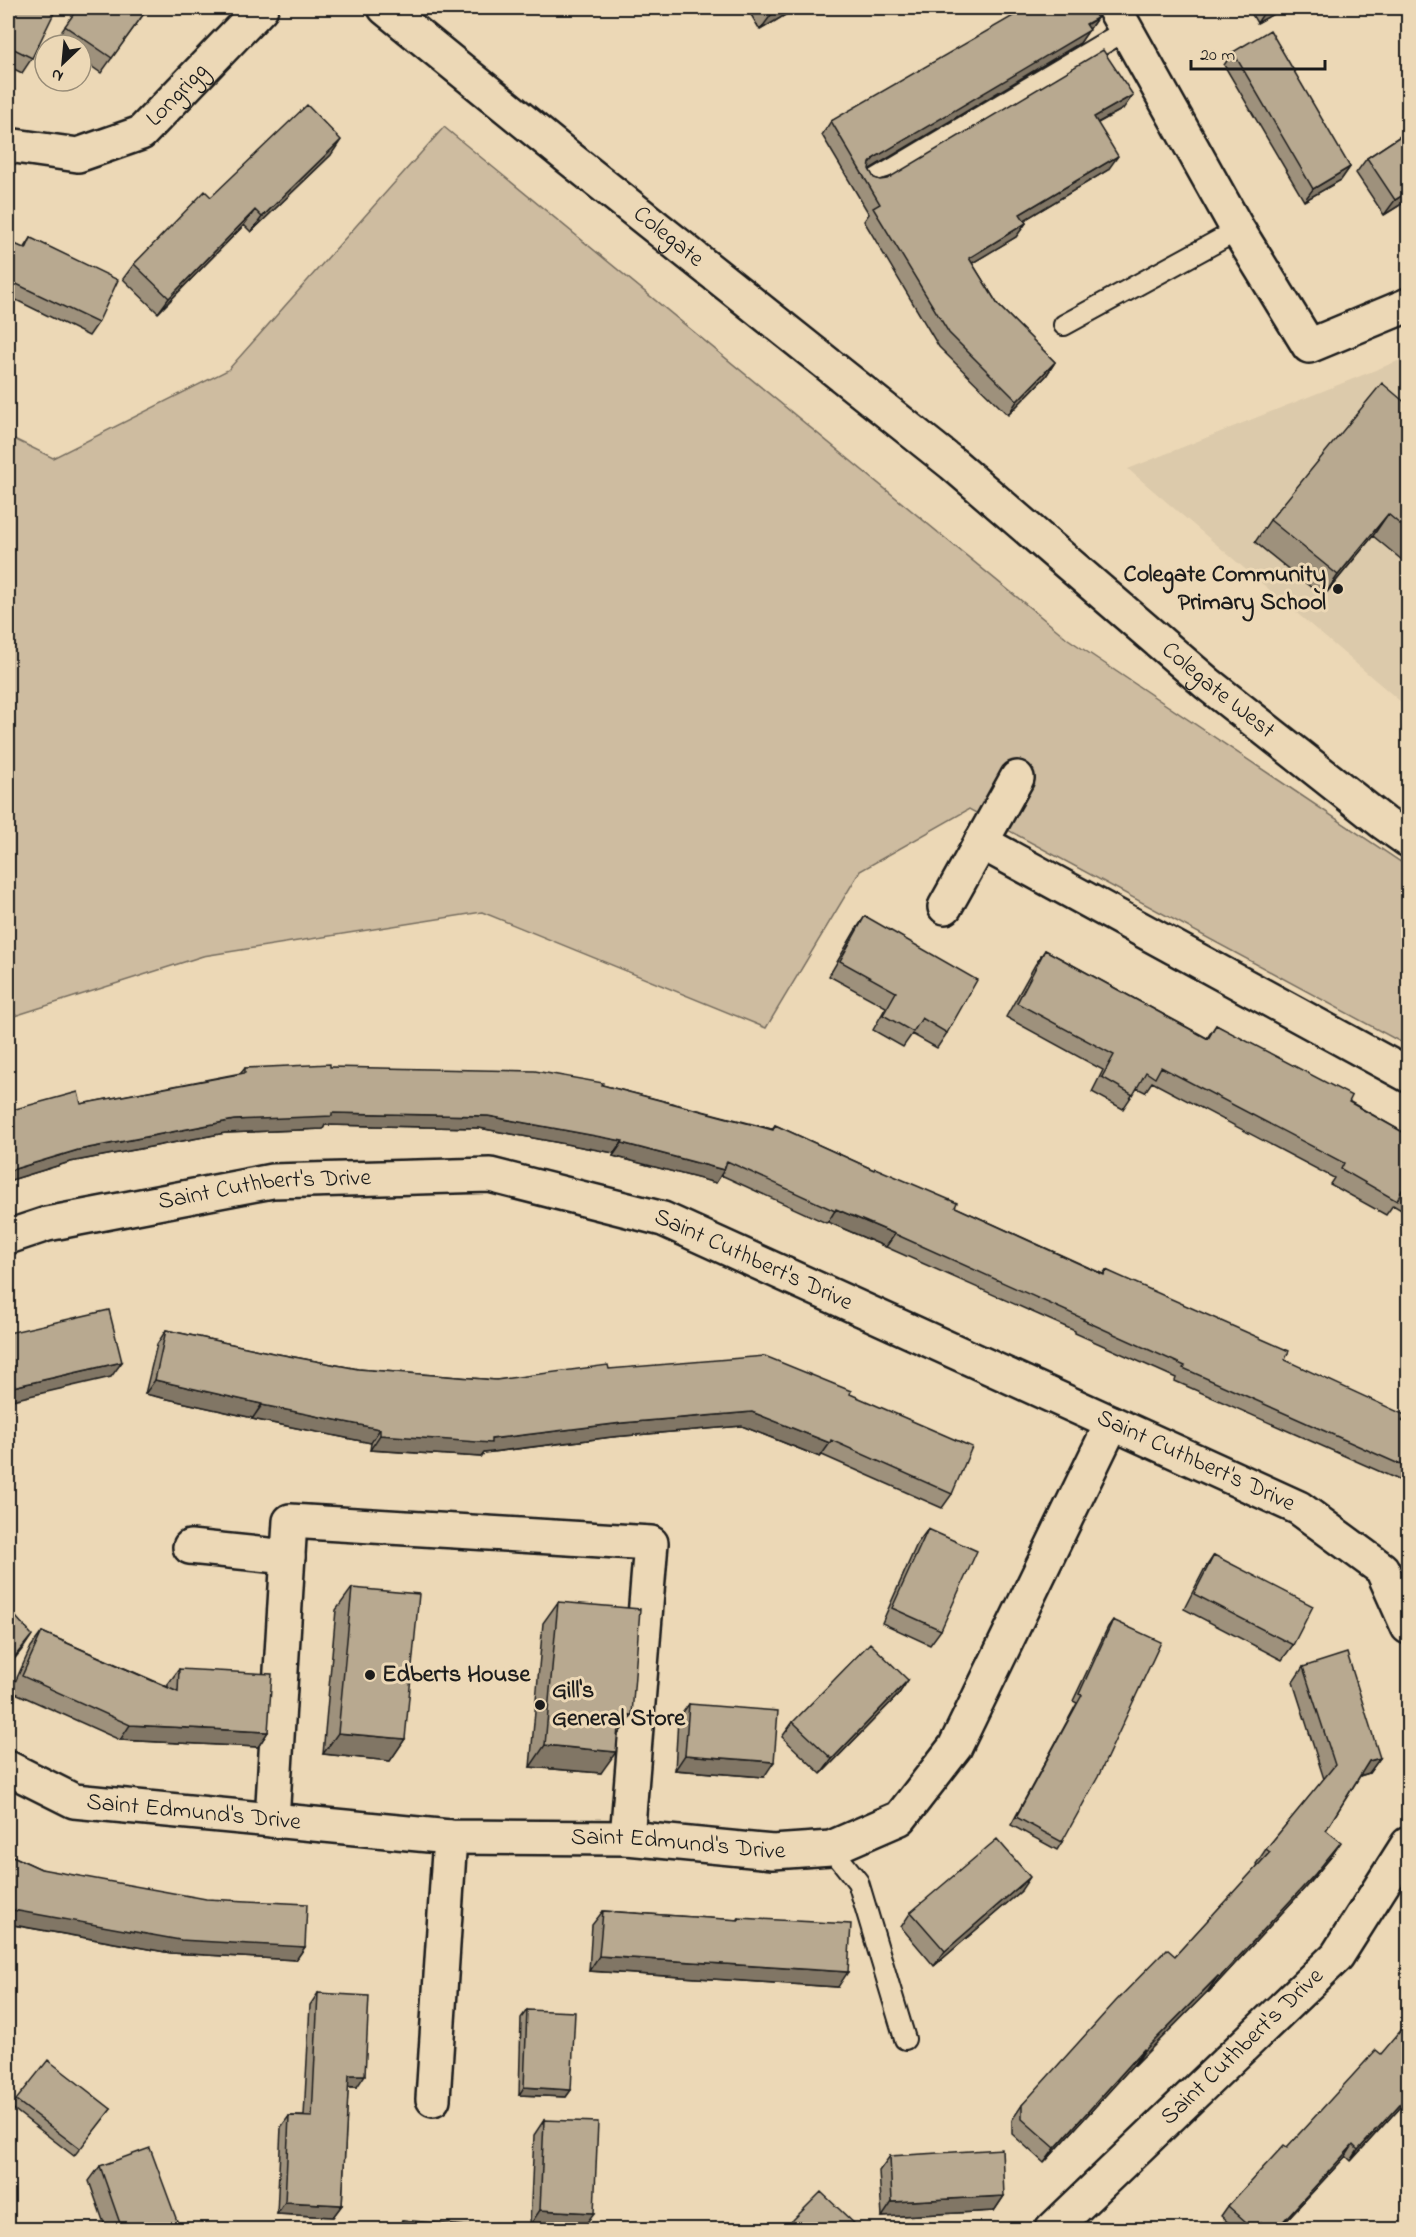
<svg xmlns="http://www.w3.org/2000/svg" width="1416" height="2237" font-family="'Indie Flower',sans-serif">
<style>
.built{fill:#dccaab}
.green{fill:#cebca0;stroke:#756c5e;stroke-width:1.5}
.lines{fill:none;stroke-linecap:round;stroke-linejoin:round}
.lane-casing{stroke:#1c1c1c;stroke-width:24}
.street-casing{stroke:#1c1c1c;stroke-width:38}
.secondary-casing{stroke:#1c1c1c;stroke-width:38}
.lane{stroke:#ecd8b6;stroke-width:20}
.street{stroke:#ecd8b6;stroke-width:33}
.secondary{stroke:#ecd8b6;stroke-width:33}
.wall{fill:#9e917c;stroke:#1c1c1c;stroke-width:1.5}
.shaded-wall{fill:#817665;stroke:#1c1c1c;stroke-width:1.5}
.building{fill:#b8a990;stroke:#1c1c1c;stroke-width:1.5}
.poi-dot{fill:#1c1c1c;stroke:#ecd8b6;stroke-width:2}
.labels{text-anchor:middle;dominant-baseline:central;stroke-width:6;stroke-linejoin:round;paint-order:stroke}
.street-label{font-size:24px;fill:#1c1c1c;stroke:#ecd8b6}
.poi-label{font-size:24px;font-weight:bold;fill:#1c1c1c;stroke:#ecd8b6;text-anchor:start}
</style>
<rect width="100%" height="100%" fill="#ecd8b6"/>
<filter id="ink" filterUnits="userSpaceOnUse"><feTurbulence type="fractalNoise" baseFrequency=".0167" numOctaves="2"/><feDisplacementMap in="SourceGraphic" scale="12" xChannelSelector="R" yChannelSelector="G"/><feConvolveMatrix kernelMatrix="1 2 1 2 8 2 1 2 1" color-interpolation-filters="sRGB"/></filter>
<g filter="url(#ink)">
<path class="built" d="M 1408,357 L 1408,708 L 1128,469 Z"/>
<path class="green" d="M 444,127 L 1068,639 L 1408,867 L 1408,1046 L 969,809 L 860,871 L 766,1028 L 482,912 L 203,956 L 8,1018 L 8,436 L 53,458 L 228,370 Z"/>
<g class="lines">
<g class="lane-casing">
<path id="lane" d="M 871,182 L 1126,30
M 1064,325 L 1238,230
M 831,1848 L 858,1882 L 905,2039"/>
</g>
<g class="street-casing">
<g id="street">
<path d="M 1114,8 L 1238,230 L 1309,346 L 1408,305"/>
<path id="s1" d="M 8,145 L 78,155 L 141,133 L 261,8"/>
<path d="M 981,842 L 1408,1075"/>
<path d="M 945,907 L 1017,778"/>
<path id="s2" d="M 8,1237 L 47,1224 L 272,1181 L 490,1175 L 663,1219 L 1299,1508 L 1382,1569 L 1408,1627"/>
<path d="M 190,1547 L 288,1557"/>
<path id="s3" d="M 8,1768 L 74,1801 L 272,1820 L 450,1837 L 627,1838 L 773,1852 L 831,1848 L 900,1818 L 955,1747 L 1112,1423"/>
<path d="M 272,1820 L 290,1521 L 651,1543 L 627,1838"/>
<path d="M 433,2099 L 450,1837"/>
<path id="s4" d="M 1052,2230 L 1337,1956 L 1408,1844"/>
</g>
</g>
<g class="secondary-casing">
<g id="secondary">
<path id="s5" d="M 385,8 L 568,157 L 953,464 L 1208,684 L 1384,823 L 1408,840"/>
</g>
</g>
<use href="#lane" class="lane"/>
<use href="#street" class="street"/>
<use href="#secondary" class="secondary"/>
</g>
<path class="wall" d="M 8,8 L 32,58 L 22,73 L 8,66 Z
M 78,8 L 148,8 L 101,73 L 81,59 L 81,45 L 61,45 L 55,41 Z
M 747,8 L 797,8 L 760,30 Z
M 1248,8 L 1284,8 L 1257,23 Z
M 1097,18 L 1080,43 L 869,169 L 874,178 L 880,180 L 1123,109 L 1098,123 L 1108,170 L 1024,220 L 1026,223 L 1016,237 L 972,263 L 998,305 L 1055,362 L 1046,376 L 1008,415 L 939,347 L 864,221 L 869,214 L 822,135 L 831,121 Z
M 1233,52 L 1350,167 L 1341,180 L 1304,201 L 1224,65 Z
M 1408,131 L 1408,200 L 1384,215 L 1356,173 L 1367,158 Z
M 331,155 L 251,232 L 244,225 L 158,313 L 123,279 L 134,264 L 211,197 Z
M 31,238 L 98,323 L 89,336 L 8,296 L 8,241 L 24,249 Z
M 1408,405 L 1408,565 L 1373,536 L 1323,597 L 1255,542 L 1270,520 Z
M 865,916 L 947,1033 L 937,1048 L 912,1034 L 903,1047 L 873,1030 L 886,1007 L 829,976 L 855,931 Z
M 1045,950 L 1207,1038 L 1216,1025 L 1408,1135 L 1408,1214 L 1393,1205 L 1386,1215 L 1330,1184 L 1334,1178 L 1152,1082 L 1145,1092 L 1137,1088 L 1123,1109 L 1092,1092 L 1103,1070 L 1006,1017 L 1035,965 Z
M 330,1067 L 602,1085 L 772,1129 L 775,1125 L 1103,1274 L 1106,1270 L 1285,1360 L 1408,1424 L 1408,1484 L 1175,1381 L 1176,1378 L 1075,1333 L 1075,1331 L 886,1247 L 828,1222 L 826,1223 L 721,1175 L 716,1183 L 613,1156 L 614,1153 L 479,1128 L 325,1125 L 323,1129 L 225,1133 L 70,1162 L 8,1181 L 8,1111 L 81,1104 L 241,1073 L 245,1068 Z
M 166,1330 L 273,1353 L 358,1369 L 496,1380 L 609,1369 L 850,1394 L 952,1494 L 942,1508 L 822,1455 L 820,1457 L 742,1426 L 612,1437 L 484,1453 L 481,1457 L 370,1450 L 371,1443 L 252,1419 L 253,1418 L 145,1394 L 157,1344 Z
M 928,1529 L 941,1630 L 930,1645 L 882,1623 L 917,1544 Z
M 1214,1555 L 1293,1645 L 1282,1660 L 1184,1609 L 1204,1570 Z
M 352,1588 L 405,1739 L 390,1761 L 323,1754 L 336,1610 Z
M 558,1602 L 632,1715 L 617,1736 L 601,1773 L 530,1767 L 543,1623 Z
M 1113,1620 L 1062,1842 L 1057,1850 L 1011,1825 L 1077,1703 L 1073,1701 L 1108,1627 Z
M 42,1632 L 168,1687 L 168,1684 L 179,1669 L 268,1732 L 258,1747 L 120,1740 L 11,1691 L 31,1647 Z
M 1303,1667 L 1380,1758 L 1369,1773 L 1360,1776 L 1326,1830 L 1331,1857 L 1304,1889 L 1209,1992 L 1208,1991 L 1135,2065 L 1134,2064 L 1044,2163 L 1012,2134 L 1012,2120 L 1022,2105 L 1175,1956 L 1258,1866 L 1256,1864 L 1266,1849 L 1324,1779 L 1293,1682 Z
M 908,1680 L 898,1695 L 821,1774 L 782,1737 L 793,1722 Z
M 689,1704 L 764,1777 L 675,1770 L 678,1719 Z
M 8,1854 L 41,1869 L 305,1947 L 296,1960 L 171,1953 L 8,1924 Z
M 1020,1892 L 934,1966 L 901,1927 L 911,1912 Z
M 603,1911 L 737,1920 L 739,1918 L 838,1987 L 589,1971 L 592,1925 Z
M 318,1993 L 357,2087 L 348,2087 L 342,2205 L 333,2217 L 277,2214 L 281,2127 L 289,2116 L 304,2116 L 310,2005 Z
M 527,2010 L 571,2090 L 566,2097 L 519,2095 L 521,2018 Z
M 16,2100 L 111,2109 L 74,2156 L 11,2107 Z
M 1400,2107 L 1351,2161 L 1346,2156 L 1278,2229 L 1235,2229 L 1221,2216 L 1228,2206 L 1287,2147 Z
M 544,2120 L 583,2228 L 530,2225 L 534,2135 Z
M 890,2156 L 1004,2196 L 994,2211 L 882,2217 L 879,2171 Z
M 100,2166 L 180,2229 L 106,2229 L 89,2181 Z
M 402,2220 L 477,2229 L 397,2229 Z"/>
<path class="shaded-wall" d="M 783,8 L 797,8 L 760,30 L 771,15 Z
M 1267,8 L 1284,8 L 1257,23 Z
M 1097,18 L 1080,43 L 865,172 L 870,163 L 874,158 Z
M 1133,95 L 1123,109 L 1084,130 L 1094,117 Z
M 341,140 L 331,155 L 251,232 L 262,217 Z
M 1118,156 L 1108,170 L 1011,228 L 1020,214 Z
M 1350,167 L 1341,180 L 1304,201 L 1313,189 Z
M 1408,192 L 1408,200 L 1384,215 L 1395,200 Z
M 255,210 L 244,225 L 158,313 L 169,298 Z
M 1026,223 L 1016,237 L 959,271 L 969,258 Z
M 1055,362 L 1046,376 L 1008,415 L 1017,401 Z
M 1388,514 L 1373,536 L 1323,597 L 1338,575 Z
M 332,1113 L 488,1116 L 623,1141 L 614,1153 L 479,1128 L 325,1125 L 323,1129 L 225,1133 L 70,1162 L 8,1181 L 8,1171 L 78,1150 L 234,1120 Z
M 622,1143 L 724,1170 L 716,1183 L 613,1156 Z
M 836,1209 L 895,1234 L 886,1247 L 828,1222 Z
M 122,1362 L 111,1377 L 8,1401 L 8,1388 Z
M 155,1380 L 262,1404 L 253,1418 L 145,1394 Z
M 262,1405 L 380,1429 L 371,1443 L 252,1419 Z
M 752,1412 L 830,1443 L 820,1457 L 742,1426 L 612,1437 L 484,1453 L 481,1457 L 370,1450 L 380,1435 L 491,1439 L 622,1423 Z
M 32,1635 L 24,1647 L 8,1667 L 8,1665 Z
M 908,1680 L 898,1695 L 821,1774 L 832,1759 Z
M 619,1714 L 632,1715 L 616,1737 Z
M 130,1725 L 268,1732 L 258,1747 L 120,1740 Z
M 338,1733 L 405,1739 L 390,1761 L 323,1754 Z
M 545,1745 L 616,1752 L 601,1773 L 530,1767 Z
M 685,1755 L 774,1762 L 764,1777 L 675,1770 Z
M 1380,1758 L 1369,1773 L 1359,1776 L 1369,1761 Z
M 1341,1842 L 1331,1857 L 1304,1889 L 1209,1992 L 1220,1977 Z
M 1030,1877 L 1020,1892 L 934,1966 L 945,1951 Z
M 13,1910 L 305,1947 L 296,1960 L 171,1953 L 8,1924 L 8,1917 Z
M 599,1956 L 848,1972 L 838,1987 L 589,1971 Z
M 1218,1976 L 1208,1991 L 1135,2065 L 1145,2050 Z
M 1144,2049 L 1134,2064 L 1044,2163 L 1055,2148 Z
M 349,2075 L 365,2075 L 357,2087 L 340,2086 Z
M 524,2087 L 571,2090 L 566,2097 L 519,2095 Z
M 1408,2095 L 1408,2097 L 1400,2107 L 1351,2161 L 1358,2150 Z
M 1353,2145 L 1346,2156 L 1278,2229 L 1276,2229 Z
M 1004,2196 L 994,2211 L 882,2217 L 892,2202 Z
M 285,2202 L 342,2205 L 333,2217 L 277,2214 Z
M 540,2210 L 594,2213 L 583,2228 L 530,2225 Z"/>
<path class="building" d="M 8,8 L 43,8 L 54,13 L 32,58 L 8,46 Z
M 78,8 L 148,8 L 112,58 L 65,26 Z
M 767,8 L 783,8 L 771,15 Z
M 1027,8 L 1091,8 L 1097,18 L 1086,24 L 1090,30 L 874,158 L 870,163 L 869,169 L 874,178 L 880,180 L 887,179 L 1103,50 L 1133,95 L 1094,117 L 1118,156 L 1020,214 L 1026,223 L 969,258 L 998,305 L 1055,362 L 1017,401 L 949,333 L 873,208 L 880,204 L 831,121 Z
M 1270,30 L 1350,167 L 1313,189 L 1233,52 Z
M 307,105 L 341,140 L 262,217 L 255,210 L 169,298 L 134,264 L 205,191 L 211,197 Z
M 1408,131 L 1408,192 L 1395,200 L 1367,158 Z
M 31,238 L 118,280 L 98,323 L 8,280 L 8,241 L 26,249 Z
M 1382,383 L 1408,405 L 1408,531 L 1388,514 L 1338,575 L 1270,520 Z
M 865,916 L 977,980 L 947,1033 L 922,1018 L 913,1032 L 883,1015 L 896,992 L 840,961 Z
M 1045,950 L 1208,1039 L 1216,1025 L 1352,1096 L 1349,1102 L 1408,1135 L 1408,1194 L 1402,1190 L 1397,1201 L 1341,1169 L 1344,1163 L 1161,1067 L 1155,1078 L 1146,1072 L 1133,1095 L 1102,1077 L 1114,1055 L 1017,1003 Z
M 330,1064 L 330,1067 L 535,1071 L 603,1083 L 602,1085 L 773,1130 L 775,1125 L 874,1170 L 875,1168 L 957,1203 L 955,1207 L 1104,1275 L 1106,1270 L 1289,1351 L 1285,1360 L 1405,1415 L 1402,1421 L 1408,1424 L 1408,1468 L 1183,1368 L 1185,1366 L 1083,1320 L 1084,1319 L 895,1234 L 836,1209 L 835,1211 L 727,1161 L 724,1170 L 622,1143 L 623,1141 L 488,1116 L 332,1113 L 332,1116 L 234,1120 L 78,1150 L 8,1171 L 8,1111 L 78,1092 L 81,1104 L 245,1073 L 245,1068 Z
M 109,1310 L 122,1362 L 8,1388 L 8,1333 Z
M 166,1330 L 273,1353 L 358,1369 L 496,1380 L 608,1365 L 609,1369 L 765,1356 L 851,1391 L 850,1394 L 972,1447 L 952,1494 L 831,1440 L 830,1443 L 752,1412 L 622,1423 L 491,1439 L 491,1443 L 380,1435 L 380,1429 L 262,1405 L 262,1404 L 155,1380 Z
M 928,1529 L 977,1551 L 941,1630 L 892,1608 Z
M 1214,1555 L 1313,1606 L 1293,1645 L 1194,1594 Z
M 352,1588 L 419,1594 L 405,1739 L 338,1733 Z
M 558,1602 L 640,1609 L 632,1715 L 619,1714 L 616,1752 L 545,1745 Z
M 8,1608 L 32,1635 L 8,1665 Z
M 1113,1620 L 1161,1642 L 1098,1777 L 1062,1842 L 1016,1817 L 1082,1695 L 1079,1694 Z
M 42,1632 L 178,1692 L 179,1669 L 272,1674 L 268,1732 L 130,1725 L 22,1676 Z
M 870,1643 L 908,1680 L 832,1759 L 793,1722 Z
M 1347,1653 L 1380,1758 L 1369,1761 L 1326,1830 L 1341,1842 L 1315,1874 L 1220,1977 L 1218,1976 L 1145,2050 L 1144,2049 L 1055,2148 L 1022,2119 L 1022,2105 L 1116,2001 L 1167,1949 L 1175,1956 L 1270,1852 L 1266,1849 L 1335,1765 L 1303,1667 Z
M 689,1704 L 778,1711 L 774,1762 L 685,1755 Z
M 997,1839 L 1030,1877 L 945,1951 L 911,1912 Z
M 8,1854 L 41,1869 L 206,1899 L 307,1904 L 305,1947 L 180,1940 L 13,1910 L 8,1908 Z
M 603,1911 L 739,1920 L 739,1918 L 851,1924 L 848,1972 L 599,1956 Z
M 318,1993 L 369,1996 L 365,2075 L 349,2075 L 342,2205 L 285,2202 L 289,2116 L 312,2117 Z
M 527,2010 L 575,2012 L 571,2090 L 524,2087 Z
M 1408,2022 L 1408,2095 L 1358,2150 L 1353,2145 L 1276,2229 L 1271,2229 L 1261,2222 L 1254,2229 L 1228,2206 L 1284,2145 L 1287,2147 L 1376,2050 L 1381,2054 Z
M 48,2060 L 111,2109 L 80,2149 L 16,2100 Z
M 544,2120 L 598,2122 L 594,2213 L 540,2210 Z
M 150,2148 L 180,2229 L 122,2229 L 100,2166 Z
M 1002,2149 L 1004,2196 L 892,2202 L 890,2156 Z
M 821,2192 L 857,2226 L 854,2229 L 784,2229 Z
M 402,2220 L 477,2227 L 477,2229 L 402,2229 Z"/>
</g>
<g class="poi-dot">
<circle cx="1338" cy="589" r="6"/>
<circle cx="370" cy="1675" r="6"/>
<circle cx="540" cy="1705" r="6"/>
</g>
<g class="labels">
<g class="street-label">
<text stroke="none"><textPath href="#s1" startOffset="190">Longrigg</textPath></text>
<text stroke="none"><textPath href="#s5" startOffset="364">Colegate</textPath></text>
<text stroke="none"><textPath href="#s5" startOffset="1077">Colegate West</textPath></text>
<text stroke="none"><textPath href="#s2" startOffset="262">Saint Cuthbert's Drive</textPath></text>
<text stroke="none"><textPath href="#s2" startOffset="766">Saint Cuthbert's Drive</textPath></text>
<text stroke="none"><textPath href="#s2" startOffset="1252">Saint Cuthbert's Drive</textPath></text>
<text stroke="none"><textPath href="#s3" startOffset="194">Saint Edmund's Drive</textPath></text>
<text stroke="none"><textPath href="#s3" startOffset="680">Saint Edmund's Drive</textPath></text>
<text stroke="none"><textPath href="#s4" startOffset="264">Saint Cuthbert's Drive</textPath></text>
</g>
<g class="poi-label">
<text x="1326" y="575" text-anchor="end">Colegate Community<tspan x="1326" dy="28">Primary School</tspan></text>
<text x="382" y="1675">Edberts House</text>
<text x="552" y="1691">Gill's<tspan x="552" dy="28">General Store</tspan></text>
</g>
</g>
<rect width="1416" height="2237" fill="none" stroke="#ecd8b6" stroke-width="30"/>
<rect x="15" y="15" width="1386" height="2207" fill="none" stroke="#1c1c1c" stroke-width="2" filter="url(#ink)"/>
<g transform="translate(63 63) rotate(206)"><circle r="28" fill="#ecd8b6" stroke="#998d78" stroke-width="1.5"/>
<path d="M0-4.5L10 22L0 15L-10 22Z" fill="#1c1c1c"/>
<text y="-9" font-size="16" font-weight="bold" text-anchor="middle" fill="#1c1c1c">N</text>
</g>
<path d="M1191 60v9h134v-9" fill="none" stroke="#1c1c1c" stroke-width="3"/>
<text x="1200" y="60" font-size="18" fill="#1c1c1c" stroke="#ecd8b6" stroke-width="4.5" paint-order="stroke">20 m</text>
</svg>
